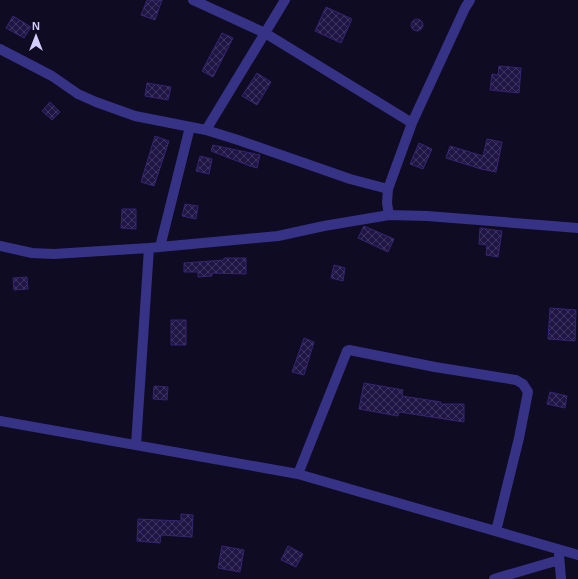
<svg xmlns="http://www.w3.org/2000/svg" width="578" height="579" font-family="Helvetica,sans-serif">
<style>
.building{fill:url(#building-cross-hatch);stroke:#362573}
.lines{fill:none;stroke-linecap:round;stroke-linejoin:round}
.minor{stroke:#363285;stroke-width:10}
</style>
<defs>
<pattern id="building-cross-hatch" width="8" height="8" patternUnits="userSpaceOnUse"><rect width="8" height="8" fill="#201645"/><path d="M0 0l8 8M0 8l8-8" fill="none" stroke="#403761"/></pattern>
</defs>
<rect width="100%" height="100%" fill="#0f0b22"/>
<path class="building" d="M 147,0 L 162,0 L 155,20 L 141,15 Z
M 326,7 L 352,19 L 341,43 L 315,31 Z
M 13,16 L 31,27 L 24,38 L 6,28 Z
M411 25a6 6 0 1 1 12 0a6 6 0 1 1-12 0Z
M 222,33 L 233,38 L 213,77 L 202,71 Z
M 499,66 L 521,68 L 519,93 L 490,90 L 492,74 L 498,75 Z
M 257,73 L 271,82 L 257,105 L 242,96 Z
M 147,83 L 171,87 L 168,100 L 145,96 Z
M 50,102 L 60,112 L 52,120 L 42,111 Z
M 155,136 L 169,141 L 154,186 L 141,182 Z
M 487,139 L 502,142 L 496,172 L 481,169 L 446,158 L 450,146 L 483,156 Z
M 419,143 L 432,149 L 423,169 L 410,164 Z
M 213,145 L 260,155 L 257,168 L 250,166 L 211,151 Z
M 200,156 L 212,159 L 209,174 L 196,171 Z
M 185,204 L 198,206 L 196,219 L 182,216 Z
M 122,209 L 136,209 L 136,229 L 121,228 Z
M 364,226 L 394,239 L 388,252 L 358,238 Z
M 480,228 L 502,231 L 498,257 L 486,255 L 487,245 L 479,244 Z
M 224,258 L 246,258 L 246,274 L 212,273 L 212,276 L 198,277 L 198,272 L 184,272 L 184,263 L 224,260 Z
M 334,265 L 345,268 L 343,281 L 331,278 Z
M 27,277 L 28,289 L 14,290 L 13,278 Z
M 550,308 L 576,310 L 575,341 L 548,339 Z
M 171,320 L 186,320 L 186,345 L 171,345 Z
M 304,338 L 314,342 L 304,375 L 292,372 Z
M 364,383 L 403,390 L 402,396 L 441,402 L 440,404 L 464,404 L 464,422 L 399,412 L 398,416 L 359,409 Z
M 154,386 L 168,387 L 167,400 L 153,399 Z
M 550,392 L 567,396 L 565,408 L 547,404 Z
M 181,514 L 193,515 L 192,537 L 161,535 L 160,543 L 137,541 L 138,519 L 181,521 Z
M 222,546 L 244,550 L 240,572 L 218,568 Z
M 288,546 L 303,554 L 296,567 L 281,560 Z"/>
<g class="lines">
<path class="minor" d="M 193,0 L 265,33 L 412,123
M 0,49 L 52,76 L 78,94 L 96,102 L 135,116 L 206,130 L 238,140 L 350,179 L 388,189
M 206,130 L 285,0
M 389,215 L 387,203 L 388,189 L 412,123 L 465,8 L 470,0
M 0,246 L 32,253 L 54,254 L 149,248 L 278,236 L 324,226 L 389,215 L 427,216 L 578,228
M 160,247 L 190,127
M 0,421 L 298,474 L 578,555
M 136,445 L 149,248
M 298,474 L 347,351 L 349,350 L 435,367 L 516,380 L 523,384 L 528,392 L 519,438 L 496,531
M 559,554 L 561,579
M 494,579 L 559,560"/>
</g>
<g transform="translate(36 36)" stroke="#0f0b22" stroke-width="3" paint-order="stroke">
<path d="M0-3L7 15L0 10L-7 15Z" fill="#d3ccff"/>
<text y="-6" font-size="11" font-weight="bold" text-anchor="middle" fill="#d3ccff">N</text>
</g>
</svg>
